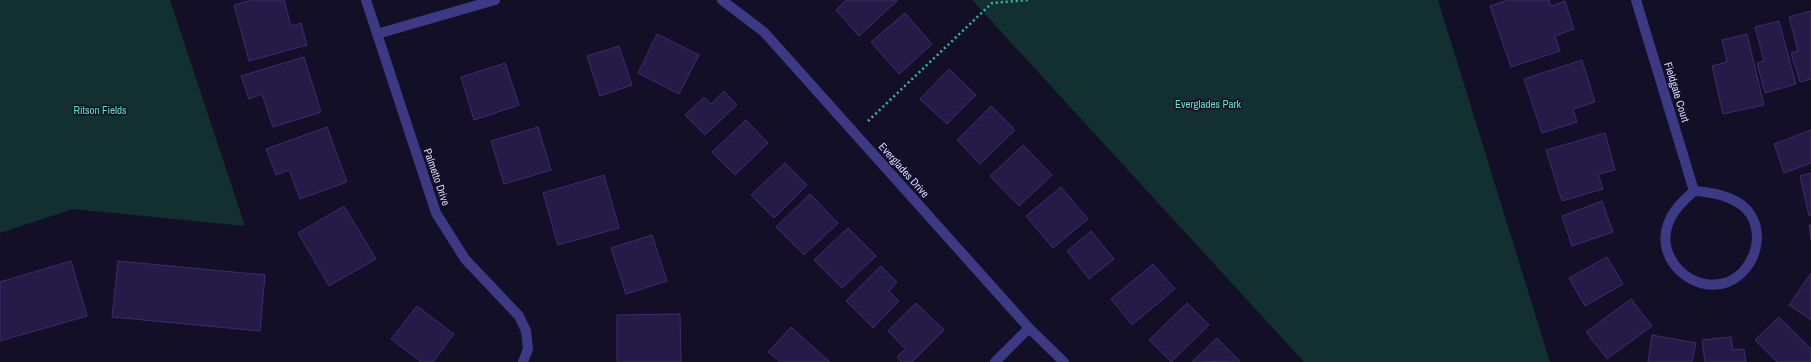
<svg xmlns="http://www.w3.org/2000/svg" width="1811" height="362" font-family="'Archivo Narrow',sans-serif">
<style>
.green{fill:#12302f}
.building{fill:#241b47;stroke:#3b2d73}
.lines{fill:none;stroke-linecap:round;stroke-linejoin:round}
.path{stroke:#2fb8b0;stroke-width:2.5;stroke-dasharray:2 3;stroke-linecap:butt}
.minor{stroke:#3d3a85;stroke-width:10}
.labels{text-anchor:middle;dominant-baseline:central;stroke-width:3;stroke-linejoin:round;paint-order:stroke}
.street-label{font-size:11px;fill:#d9d4ff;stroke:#130f26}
.park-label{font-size:11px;fill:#5fe0c0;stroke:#130f26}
</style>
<rect width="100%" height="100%" fill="#130f26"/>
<path class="green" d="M 0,0 L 170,0 L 245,226 L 73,209 L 0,233 Z
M 972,0 L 1438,0 L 1550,362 L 1304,362 Z"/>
<path class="building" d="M 252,0 L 284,0 L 291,26 L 301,23 L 307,45 L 249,61 L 234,5 Z
M 846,0 L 897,0 L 897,1 L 859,36 L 836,10 Z
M 1508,0 L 1549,0 L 1551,6 L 1565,1 L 1574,29 L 1555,36 L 1560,51 L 1511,67 L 1490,6 Z
M 1811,11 L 1811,79 L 1800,82 L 1791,53 L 1798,51 L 1789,17 Z
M 905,13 L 932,44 L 899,74 L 871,42 Z
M 1779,21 L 1796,84 L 1765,93 L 1757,63 L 1764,61 L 1755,27 Z
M 657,34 L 699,55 L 679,94 L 638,73 Z
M 1747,34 L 1764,105 L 1723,114 L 1712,66 L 1727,62 L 1722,40 Z
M 619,46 L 632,85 L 600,96 L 587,56 Z
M 304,57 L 321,112 L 273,127 L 262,94 L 249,99 L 241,76 Z
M 1582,60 L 1595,102 L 1573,109 L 1577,122 L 1542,133 L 1524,79 Z
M 505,63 L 519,105 L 474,120 L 461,77 Z
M 949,69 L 976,95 L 947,124 L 920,99 Z
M 724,91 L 737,105 L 705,135 L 685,115 L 704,97 L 711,104 Z
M 991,106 L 1015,130 L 980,164 L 957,140 Z
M 746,120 L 768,143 L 735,175 L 712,152 Z
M 327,127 L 347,182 L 300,199 L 289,170 L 276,175 L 266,149 Z
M 538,127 L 551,170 L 504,184 L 491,141 Z
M 1811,130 L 1811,163 L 1784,173 L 1774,144 Z
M 1605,133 L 1615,170 L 1598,174 L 1603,189 L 1562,201 L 1546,150 Z
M 1023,145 L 1052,175 L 1019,206 L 990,176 Z
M 785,163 L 807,185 L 774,218 L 751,195 Z
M 1811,173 L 1811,215 L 1809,216 L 1800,176 Z
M 604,175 L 619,228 L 558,245 L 543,193 Z
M 1061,187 L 1088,219 L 1053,248 L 1026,216 Z
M 810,194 L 838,223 L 804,255 L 776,227 Z
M 1602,201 L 1613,232 L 1572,246 L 1562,216 Z
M 344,206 L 376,259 L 329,286 L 298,233 Z
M 1809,225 L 1811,225 L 1811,240 Z
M 848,228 L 876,256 L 842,288 L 814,260 Z
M 1091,231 L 1114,259 L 1089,279 L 1067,251 Z
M 652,235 L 667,281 L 626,294 L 611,248 Z
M 1607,257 L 1623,284 L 1585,306 L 1569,278 Z
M 71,261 L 87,316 L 0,341 L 0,282 Z
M 118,261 L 265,275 L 260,331 L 112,317 Z
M 1153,264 L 1175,289 L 1132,325 L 1111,299 Z
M 881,266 L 897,282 L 889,291 L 899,301 L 873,328 L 846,301 Z
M 1811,273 L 1811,320 L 1789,305 Z
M 1631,299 L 1652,326 L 1607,359 L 1586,332 Z
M 916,303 L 944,330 L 912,362 L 901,362 L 897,357 L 905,349 L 888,331 Z
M 1187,303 L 1209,325 L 1171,362 L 1149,340 Z
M 417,306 L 454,334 L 433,362 L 421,362 L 391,339 Z
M 680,314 L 681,362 L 617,362 L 617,315 Z
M 1779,317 L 1811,349 L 1811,362 L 1777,362 L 1755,340 Z
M 791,327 L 830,362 L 780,362 L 768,352 Z
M 1652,335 L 1696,343 L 1692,362 L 1648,362 Z
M 1731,337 L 1733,350 L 1744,349 L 1746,362 L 1705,362 L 1702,340 Z
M 1217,338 L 1240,361 L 1192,362 Z"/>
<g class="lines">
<path class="path" d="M 868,121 L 992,3 L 1028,0"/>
<path class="minor" d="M 366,0 L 436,213 L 465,259 L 519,316 L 526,331 L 528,349 L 523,362
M 722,0 L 764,32 L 1029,328 L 1064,362
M 1636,0 L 1694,191
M 377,34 L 495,0
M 1694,191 C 1712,192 1729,195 1743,206 C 1768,227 1757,270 1728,282 C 1693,295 1655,259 1668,224 C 1673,210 1684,200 1694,191 Z
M 995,362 L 1029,328"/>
</g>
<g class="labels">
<g class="street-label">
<text transform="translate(1677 92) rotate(73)">Fieldgate Court</text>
<text transform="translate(904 170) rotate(48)">Everglades Drive</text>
<text transform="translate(437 177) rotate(71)">Palmetto Drive</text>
</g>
<g class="park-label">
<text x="1208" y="104">Everglades Park</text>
<text x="100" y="110">Ritson Fields</text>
</g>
</g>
</svg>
